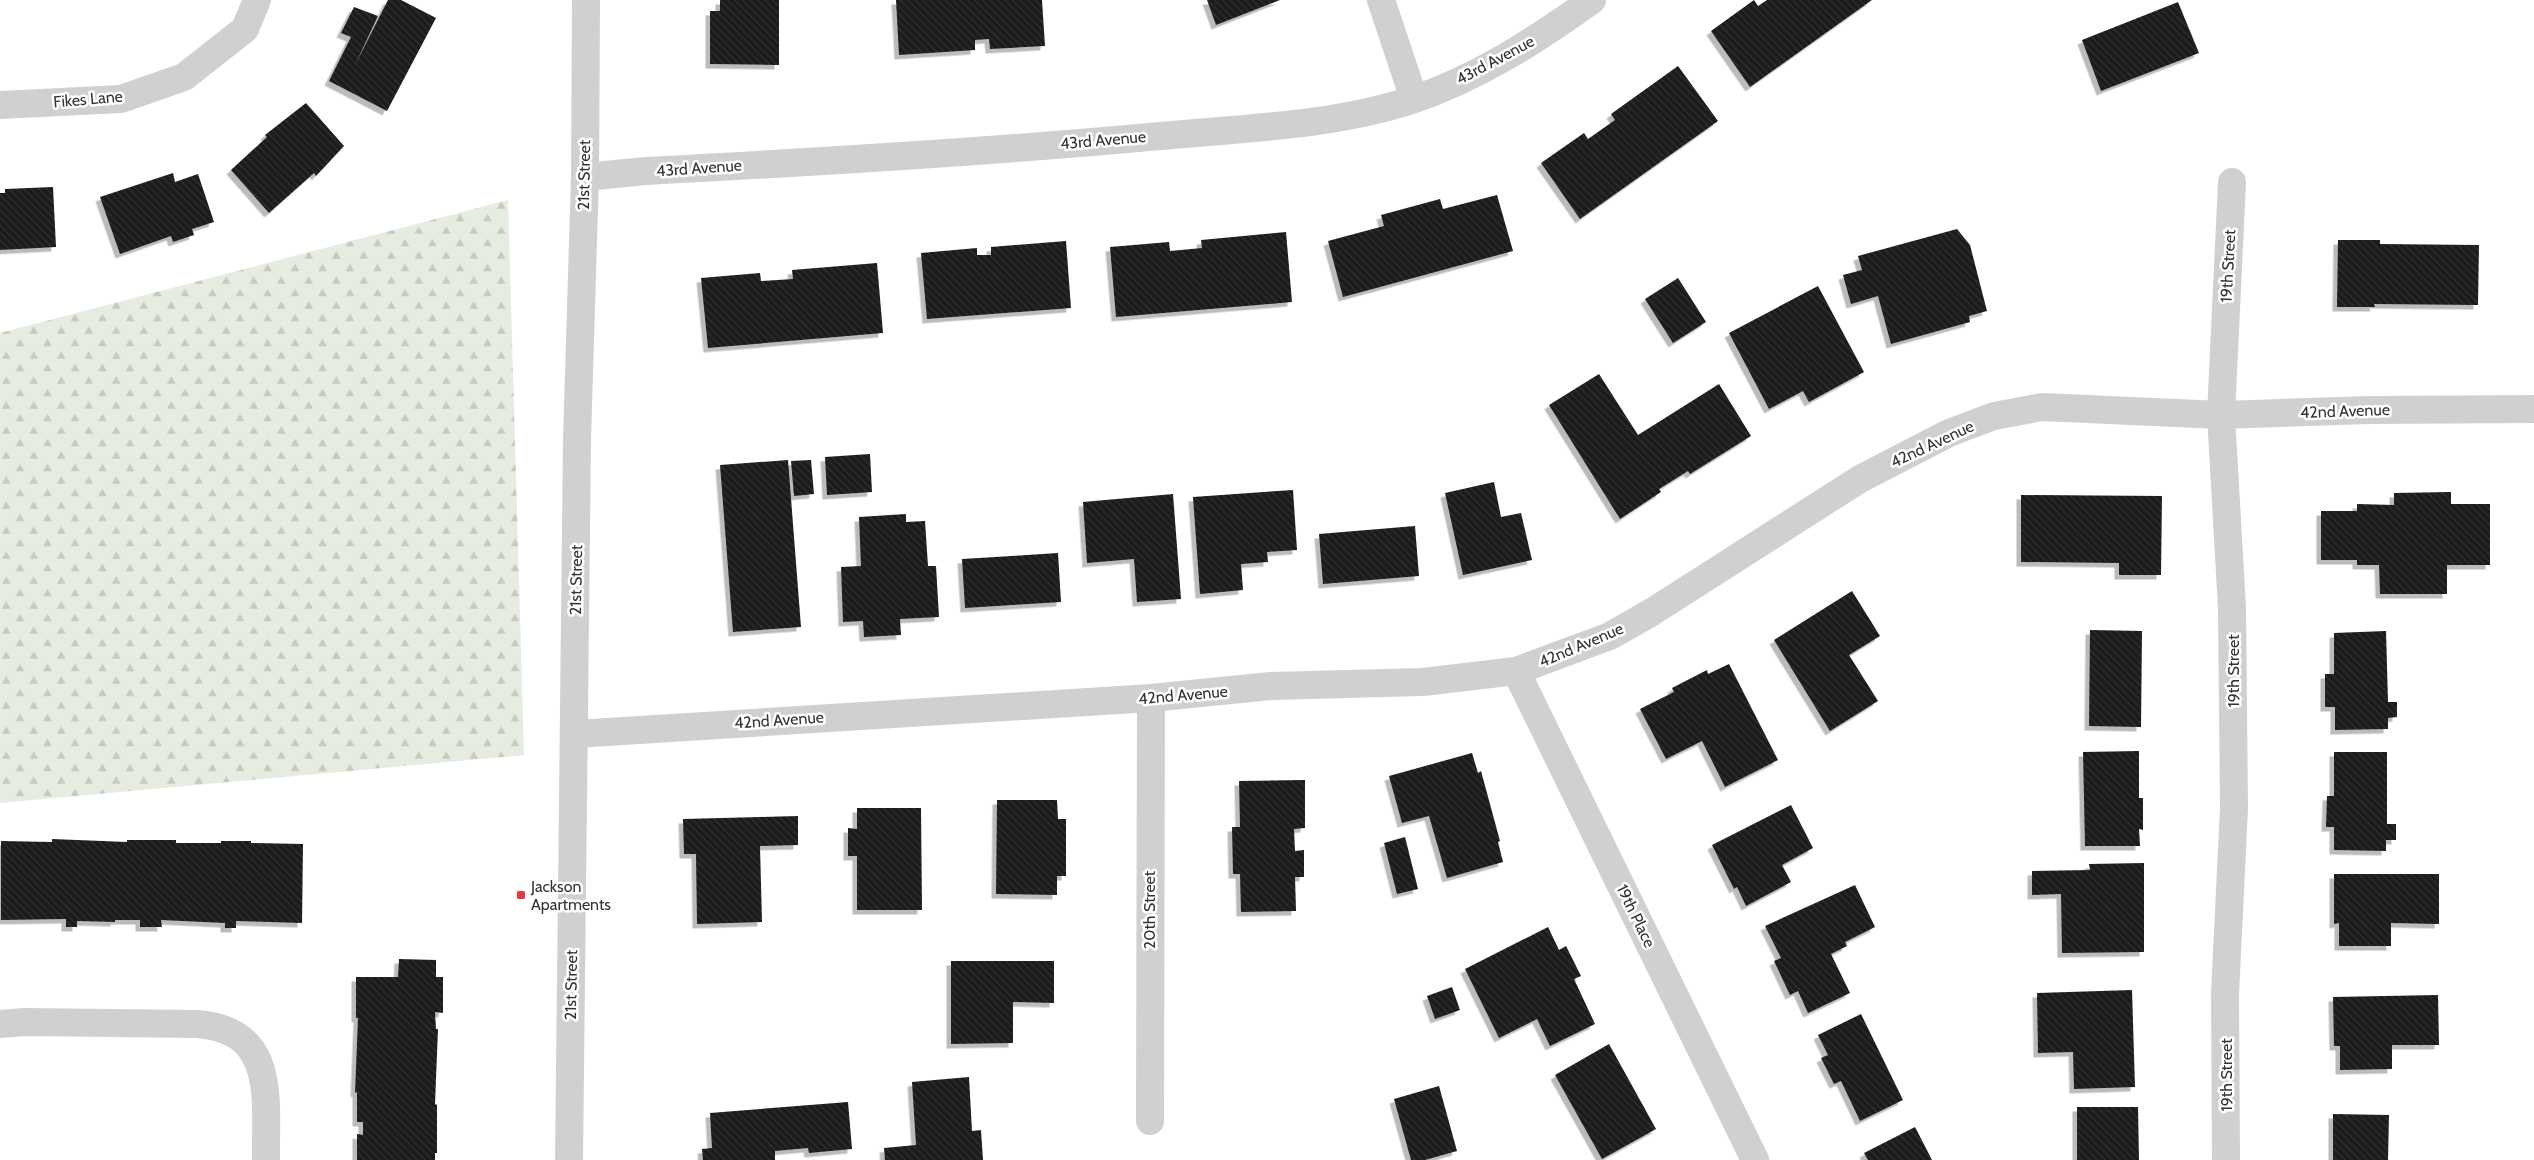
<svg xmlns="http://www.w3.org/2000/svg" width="2534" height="1160" font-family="Cabin,sans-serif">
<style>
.forest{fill:url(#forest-firs)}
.building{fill:url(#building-back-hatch);filter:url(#shadow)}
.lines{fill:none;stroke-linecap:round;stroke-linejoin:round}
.minor{stroke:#d0d0d0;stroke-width:28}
.tertiary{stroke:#d0d0d0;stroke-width:28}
.poi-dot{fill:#e63946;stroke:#fff;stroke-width:2}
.labels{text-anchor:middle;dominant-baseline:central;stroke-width:5;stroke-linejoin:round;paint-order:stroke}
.street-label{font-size:16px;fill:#333;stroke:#fff}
.poi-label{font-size:16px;fill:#333;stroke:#fff;text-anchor:start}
</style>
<defs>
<pattern id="forest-firs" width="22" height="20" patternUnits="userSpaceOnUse" patternTransform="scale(1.25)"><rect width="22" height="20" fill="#e6ecdf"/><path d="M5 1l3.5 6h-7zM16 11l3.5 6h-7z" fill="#c6cbc0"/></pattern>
<pattern id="building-back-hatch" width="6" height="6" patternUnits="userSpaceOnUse" patternTransform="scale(1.25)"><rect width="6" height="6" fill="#1a1a1a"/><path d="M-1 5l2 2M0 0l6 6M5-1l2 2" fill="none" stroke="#333"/></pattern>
<filter id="shadow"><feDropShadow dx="-4.5" dy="4.5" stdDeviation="0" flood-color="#0004"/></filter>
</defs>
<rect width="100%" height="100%" fill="#fff"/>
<path class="forest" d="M 508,200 L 524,755 L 0,803 L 0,333 Z"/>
<path class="building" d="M 388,0 L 401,0 L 436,18 L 387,111 L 329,81 L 351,37 L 341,33 L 354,7 L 378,16 L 355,65 Z
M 720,0 L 779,0 L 779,65 L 710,64 L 710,11 L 720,11 Z
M 896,0 L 1042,0 L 1045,46 L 990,49 L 989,39 L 975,40 L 975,50 L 899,55 Z
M 1207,0 L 1280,0 L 1216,25 Z
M 1754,0 L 1758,6 L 1767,0 L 1872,0 L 1750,87 L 1711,31 Z
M 2178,2 L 2199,53 L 2101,91 L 2082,40 Z
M 1678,66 L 1718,121 L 1580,219 L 1541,163 L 1584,133 L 1588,139 L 1615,120 L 1611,114 Z
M 306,103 L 344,146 L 316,176 L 314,173 L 269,213 L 231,170 L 267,137 L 265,135 Z
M 173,173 L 175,182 L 198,174 L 214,222 L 192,229 L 194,235 L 173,242 L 171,236 L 120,254 L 100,197 Z
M 53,187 L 56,247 L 0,250 L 0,193 L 5,193 L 5,189 Z
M 1497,195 L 1513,251 L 1343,297 L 1328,241 L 1384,226 L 1381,215 L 1440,199 L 1443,209 Z
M 1957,229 L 1970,245 L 1987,311 L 1969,316 L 1970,322 L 1891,344 L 1878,296 L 1851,304 L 1843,275 L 1862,270 L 1858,256 Z
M 1286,232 L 1292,302 L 1116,317 L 1110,247 L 1169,242 L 1170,251 L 1202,248 L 1201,240 Z
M 2338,240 L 2380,240 L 2380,244 L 2479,245 L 2478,305 L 2374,304 L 2375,307 L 2337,307 Z
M 1066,241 L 1071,308 L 927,319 L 921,253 L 977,248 L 977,255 L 991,255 L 991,247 Z
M 877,263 L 883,333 L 708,348 L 701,278 L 760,273 L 761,281 L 793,279 L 792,270 Z
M 1678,278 L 1706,322 L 1673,343 L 1645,299 Z
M 1818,286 L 1864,372 L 1809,402 L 1803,391 L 1769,409 L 1729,333 Z
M 1599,374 L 1638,435 L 1719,384 L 1751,436 L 1690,474 L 1688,471 L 1659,489 L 1661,492 L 1620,519 L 1549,405 Z
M 870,454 L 872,492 L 827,495 L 825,457 Z
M 788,460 L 801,627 L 733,632 L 720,465 Z
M 811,460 L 814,494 L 794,496 L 791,461 Z
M 1494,482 L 1501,517 L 1521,513 L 1532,560 L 1463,575 L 1445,493 Z
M 1293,490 L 1297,550 L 1267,552 L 1268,562 L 1241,564 L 1243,590 L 1200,594 L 1193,497 Z
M 2451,492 L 2451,504 L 2490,504 L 2490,565 L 2447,565 L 2447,594 L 2380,594 L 2379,565 L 2357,565 L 2357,560 L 2321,560 L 2321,511 L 2357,511 L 2357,504 L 2394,505 L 2394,493 Z
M 1173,494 L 1181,599 L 1137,602 L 1134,559 L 1087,563 L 1083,502 Z
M 2021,495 L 2162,496 L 2161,575 L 2119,575 L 2119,563 L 2021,562 Z
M 906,514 L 906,522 L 925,521 L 928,566 L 936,566 L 939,617 L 900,619 L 901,635 L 864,637 L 863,621 L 843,622 L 841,567 L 861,566 L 859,517 Z
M 1415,526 L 1419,576 L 1323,584 L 1319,534 Z
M 1058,553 L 1061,602 L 965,608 L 962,559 Z
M 1852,591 L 1880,636 L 1849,655 L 1878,701 L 1830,731 L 1774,640 Z
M 2090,630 L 2142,631 L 2141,727 L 2089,726 Z
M 2386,631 L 2388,702 L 2397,702 L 2397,717 L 2388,718 L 2388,729 L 2335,730 L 2335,707 L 2325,707 L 2325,674 L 2334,674 L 2334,633 Z
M 1729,664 L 1778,760 L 1725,787 L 1702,741 L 1666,759 L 1640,709 L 1674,692 L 1672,688 L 1707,670 L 1708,674 Z
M 2139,751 L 2139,798 L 2143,798 L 2143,830 L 2139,829 L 2140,846 L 2085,846 L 2083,752 Z
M 2334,752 L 2387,752 L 2387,824 L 2396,824 L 2396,840 L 2386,840 L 2386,851 L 2334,850 L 2334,827 L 2326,827 L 2327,796 L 2334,796 Z
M 1472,753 L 1478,773 L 1481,771 L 1500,841 L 1498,842 L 1503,862 L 1447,878 L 1429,816 L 1402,823 L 1389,776 Z
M 1305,780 L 1305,828 L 1294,829 L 1295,851 L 1304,850 L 1304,877 L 1295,877 L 1296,911 L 1241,912 L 1240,874 L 1233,874 L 1232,827 L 1240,827 L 1239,781 Z
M 997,800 L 1057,800 L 1058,819 L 1066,819 L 1066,876 L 1057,876 L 1057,895 L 996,894 Z
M 1791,805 L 1813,848 L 1782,865 L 1791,882 L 1746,906 L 1737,887 L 1734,889 L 1712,845 Z
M 857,808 L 921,808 L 922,910 L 857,910 L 857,856 L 848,856 L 848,828 L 857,829 Z
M 798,816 L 798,845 L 760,846 L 762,922 L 697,924 L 696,854 L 684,854 L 683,819 Z
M 1405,837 L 1418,889 L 1397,894 L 1384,843 Z
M 52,839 L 127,842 L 127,840 L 176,840 L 176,843 L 221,843 L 221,841 L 251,841 L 251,843 L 303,844 L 302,923 L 236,921 L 236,928 L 225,928 L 225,923 L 161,920 L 162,927 L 140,927 L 140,920 L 115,920 L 115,922 L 77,921 L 77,927 L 66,927 L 66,919 L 1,920 L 1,841 L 52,842 Z
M 2144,863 L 2144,952 L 2062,953 L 2061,894 L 2032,895 L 2032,871 L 2090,870 L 2089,864 Z
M 2334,874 L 2439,874 L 2439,924 L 2391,923 L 2391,946 L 2339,946 L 2339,923 L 2334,924 Z
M 1855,885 L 1875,927 L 1845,942 L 1847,946 L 1831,954 L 1850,993 L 1808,1013 L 1798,991 L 1790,995 L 1774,961 L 1781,958 L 1765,926 Z
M 1548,927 L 1559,950 L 1566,946 L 1581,976 L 1574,979 L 1595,1024 L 1550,1046 L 1537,1019 L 1499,1038 L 1465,969 Z
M 399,959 L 436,960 L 436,977 L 443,977 L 443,1013 L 435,1012 L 436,1029 L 438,1029 L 435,1104 L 437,1105 L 437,1153 L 435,1153 L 435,1160 L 357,1160 L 357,1134 L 363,1135 L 363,1122 L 357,1122 L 357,1092 L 355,1093 L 358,1018 L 356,1018 L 356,977 L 398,977 Z
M 951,961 L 1054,961 L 1054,1003 L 1013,1002 L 1013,1043 L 951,1044 Z
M 1452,987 L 1460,1010 L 1435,1019 L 1427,996 Z
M 2132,990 L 2135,1087 L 2074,1089 L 2073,1052 L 2038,1053 L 2037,993 Z
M 2438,995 L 2439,1045 L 2392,1045 L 2392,1069 L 2340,1070 L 2340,1046 L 2334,1046 L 2333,997 Z
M 1861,1014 L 1903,1100 L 1860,1121 L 1841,1081 L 1834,1084 L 1821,1058 L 1828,1055 L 1818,1035 Z
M 1609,1044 L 1656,1129 L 1602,1159 L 1555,1075 Z
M 969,1077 L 972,1131 L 981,1130 L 983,1160 L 885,1160 L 884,1148 L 916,1145 L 912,1082 Z
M 1439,1086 L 1457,1151 L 1425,1160 L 1411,1160 L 1394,1099 Z
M 848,1102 L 852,1149 L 809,1153 L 808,1148 L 775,1151 L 775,1160 L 703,1160 L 702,1149 L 712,1148 L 710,1113 Z
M 2077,1107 L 2138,1107 L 2139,1160 L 2077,1160 Z
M 2333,1114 L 2389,1115 L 2388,1160 L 2333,1160 Z
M 1915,1127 L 1932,1160 L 1868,1160 L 1864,1153 Z"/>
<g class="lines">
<path class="minor" d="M 1381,0 L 1414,99
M 0,105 L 121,99 L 184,77 L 245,29 L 257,0
M 585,177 L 646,171 C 818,162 990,152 1160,136 C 1245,128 1332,126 1412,100 C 1478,78 1536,40 1592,0
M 1516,671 L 1755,1160
M 575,734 L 1151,698 L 1271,686 L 1423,682 L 1516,671 L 1610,636 L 1652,612 L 1860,479 L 1949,433 L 1994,416 L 2042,407 L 2221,415 L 2369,410 L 2534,409
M 0,1024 L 25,1022 L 197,1024 C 278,1030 265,1100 266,1160
M 1150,1121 L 1151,698
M 2226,1160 L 2225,994 L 2234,808 L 2232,608 L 2221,415 L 2232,182"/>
<path class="tertiary" d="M 569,1160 L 577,439 L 585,177 L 586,0"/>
</g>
<rect class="poi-dot" x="516" y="890" width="10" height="10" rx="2.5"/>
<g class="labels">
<g class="street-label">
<text transform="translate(1495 60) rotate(-28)">43rd Avenue</text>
<text transform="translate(88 99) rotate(-5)">Fikes Lane</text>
<text transform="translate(1103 140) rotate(-5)">43rd Avenue</text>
<text transform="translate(699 168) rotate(-4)">43rd Avenue</text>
<text transform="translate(584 175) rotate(-89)">21st Street</text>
<text transform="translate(2228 266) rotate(-87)">19th Street</text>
<text transform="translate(2345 411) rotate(-2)">42nd Avenue</text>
<text transform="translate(1932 444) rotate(-25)">42nd Avenue</text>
<text transform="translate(576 580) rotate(-89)">21st Street</text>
<text transform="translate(1581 645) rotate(-23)">42nd Avenue</text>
<text transform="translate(2233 671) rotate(-90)">19th Street</text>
<text transform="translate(1183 695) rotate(-5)">42nd Avenue</text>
<text transform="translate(779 720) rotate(-4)">42nd Avenue</text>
<text transform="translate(1149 910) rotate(-90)">20th Street</text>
<text transform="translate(1636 916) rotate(64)">19th Place</text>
<text transform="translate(571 985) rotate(-89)">21st Street</text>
<text transform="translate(2226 1075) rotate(-90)">19th Street</text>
</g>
<g class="poi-label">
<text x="531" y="886">Jackson<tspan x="531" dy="18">Apartments</tspan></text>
</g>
</g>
</svg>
